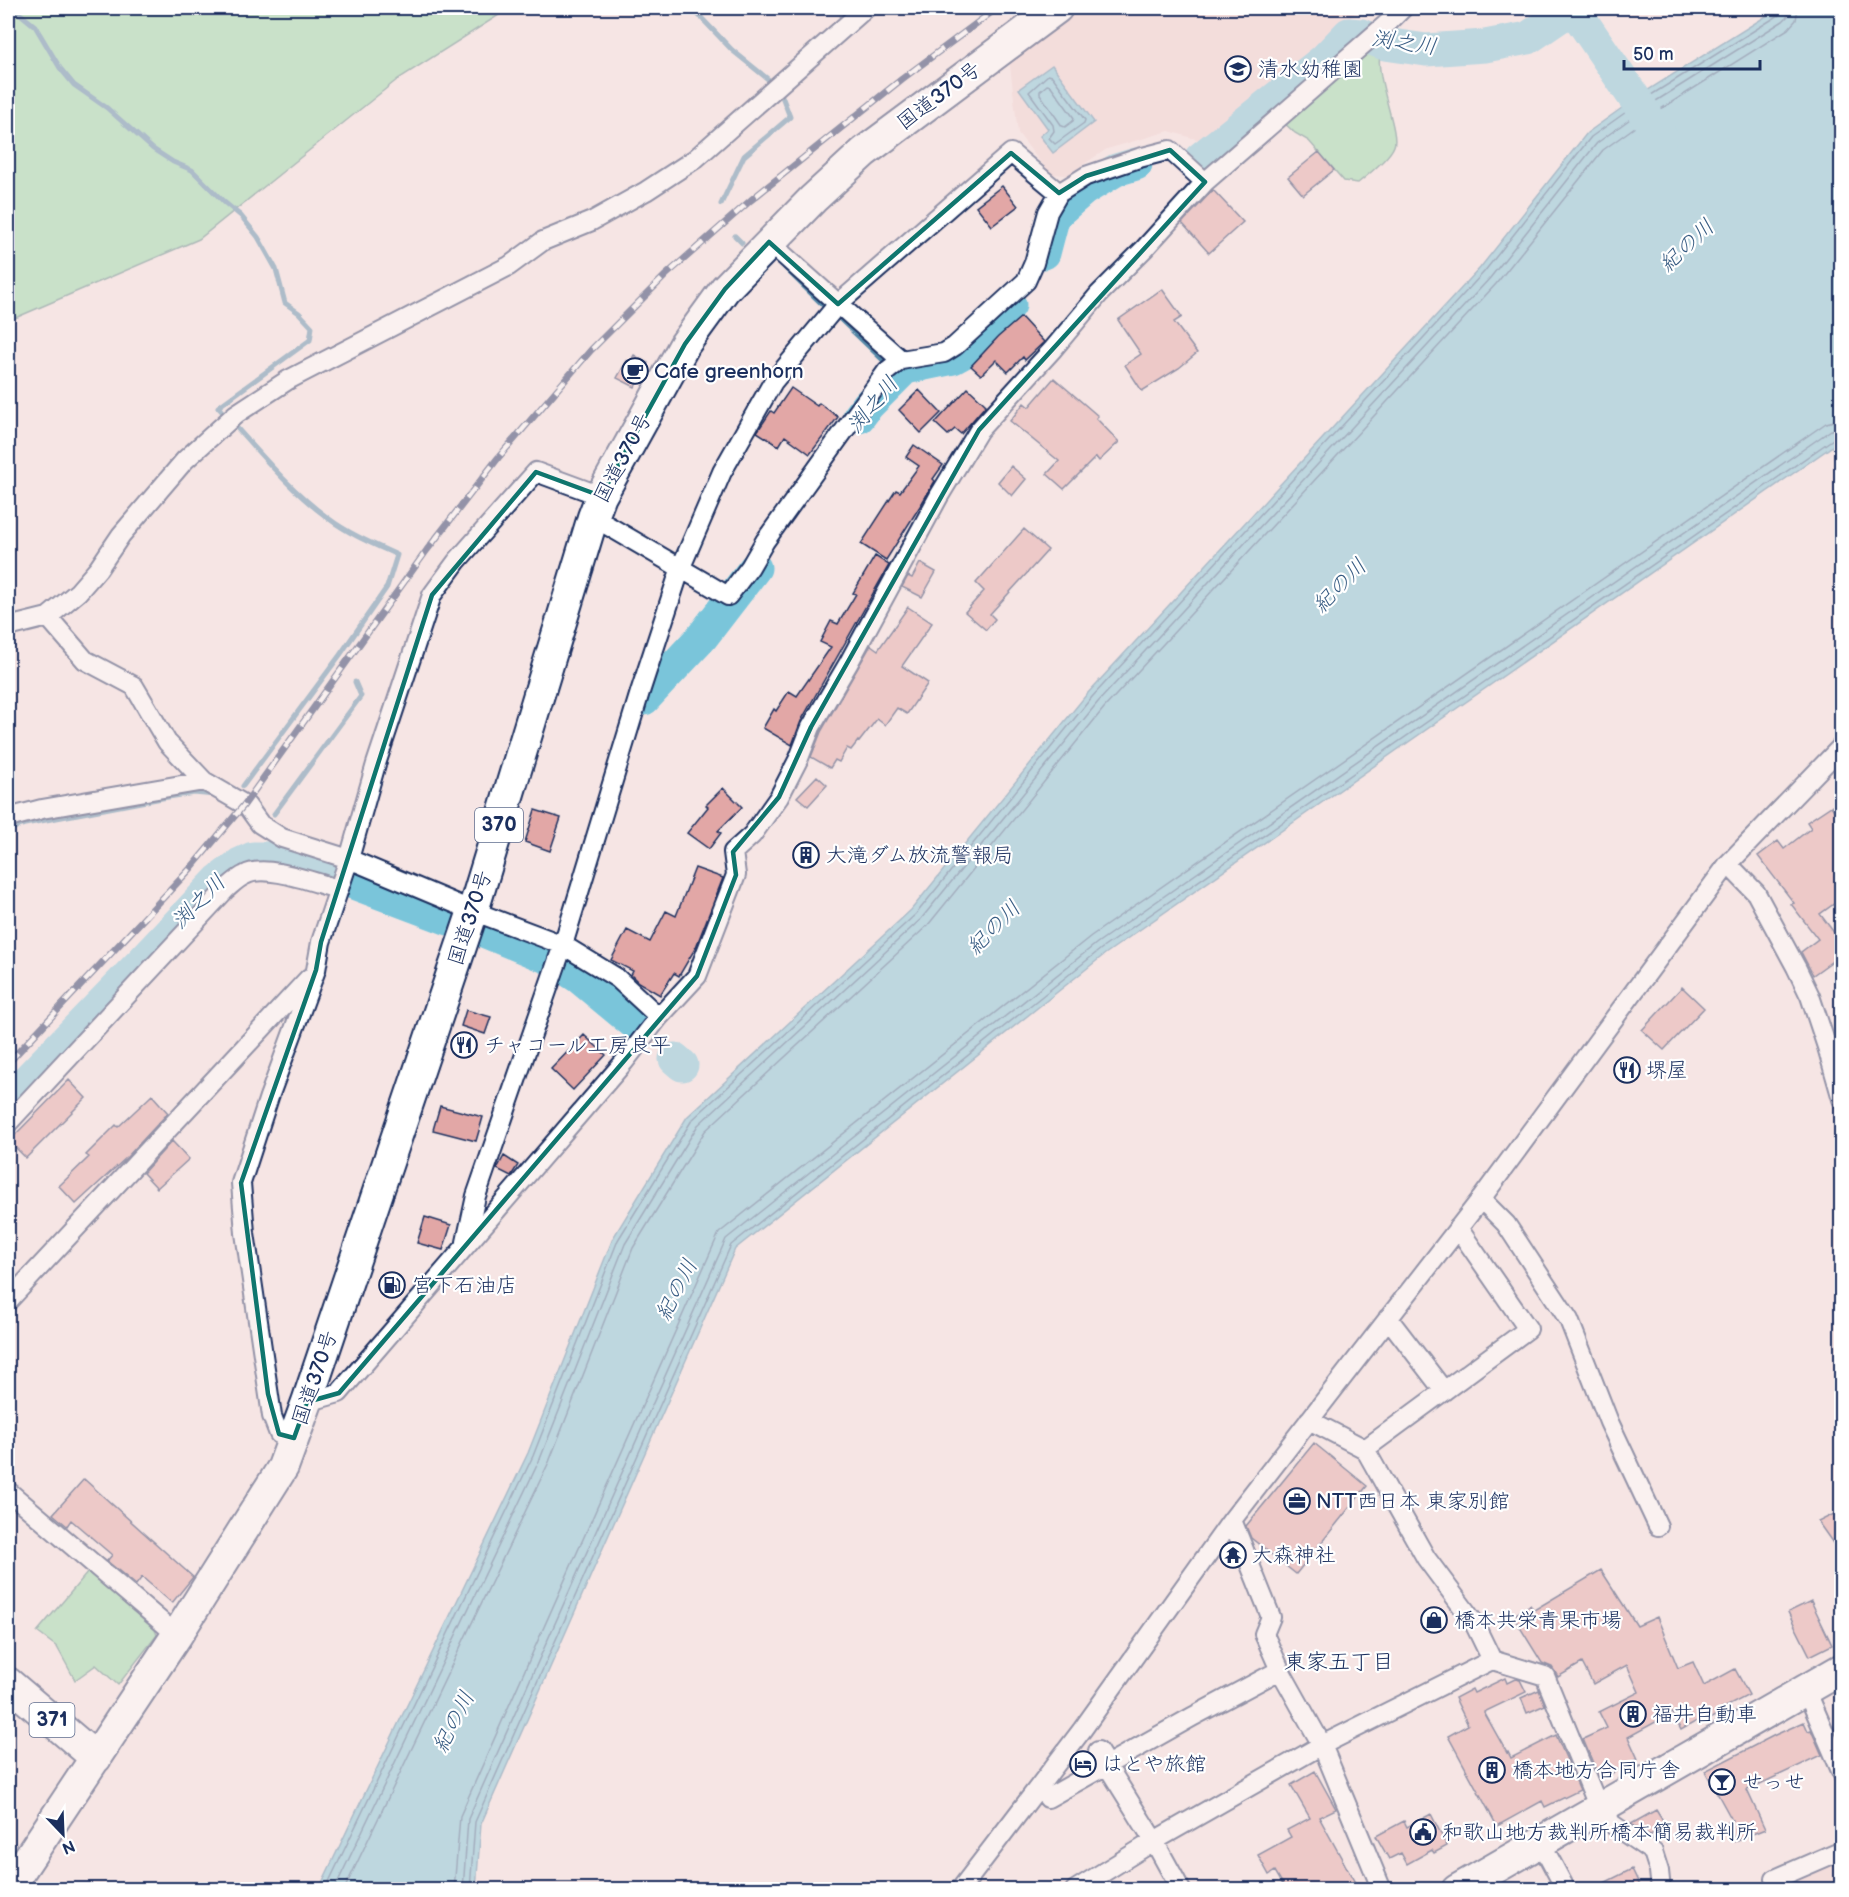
<svg xmlns="http://www.w3.org/2000/svg" width="1849" height="1897" font-family="'Balsamiq Sans','Klee One',sans-serif">
<style>
.built{fill:#f0d2d1}
.green{fill:#93dba9;stroke:#578584;stroke-width:1.5}
.water{fill:#7ac5da;stroke:#5489a8;stroke-width:1.5}
.lines{fill:none;stroke-linecap:round;stroke-linejoin:round}
.shore{stroke:#416b90;stroke-width:1.5}
.stream{stroke:#5489a8;stroke-width:5}
.river{stroke:#7ac5da;stroke-width:33}
.building{fill:#e2a7a6;stroke:#1b2f5e;stroke-width:1.5}
.minor-casing{stroke:#1b2f5e;stroke-width:22}
.trunk-casing{stroke:#1b2f5e;stroke-width:34}
.minor{stroke:#fff;stroke-width:18}
.trunk{stroke:#fff;stroke-width:30}
.rail-casing{stroke:#1b2f5e;stroke-width:7}
.rail{stroke:#fff;stroke-width:4.5;stroke-dasharray:14;stroke-linecap:butt}
.marked{fill:none;stroke:#0f766e;stroke-width:4.5;stroke-linejoin:round}
.labels{text-anchor:middle;dominant-baseline:central;stroke-width:4.5;stroke-linejoin:round;paint-order:stroke}
.shield{fill:#fff;stroke:#5f6d8e;stroke-width:1.5}
.shield-label{font-size:20px;font-weight:bold;fill:#1b2f5e}
.poi-label{font-size:21px;fill:#1b2f5e;stroke:#fff;text-anchor:start}
.street-label{font-size:21px;fill:#1b2f5e;stroke:#fff}
.water-label{font-size:22px;font-style:italic;fill:#385c83;stroke:#fff}
.neighbourhood-label{font-size:22px;fill:#1b2f5e;stroke:#fff}
</style>
<rect width="100%" height="100%" fill="#f6e5e4"/>
<filter id="ink" filterUnits="userSpaceOnUse"><feTurbulence type="fractalNoise" baseFrequency=".0167" numOctaves="2"/><feDisplacementMap in="SourceGraphic" scale="12" xChannelSelector="R" yChannelSelector="G"/><feConvolveMatrix kernelMatrix="1 2 1 2 8 2 1 2 1" color-interpolation-filters="sRGB"/></filter>
<g filter="url(#ink)">
<path class="built" d="M 1070,8 L 1360,8 L 1345,23 L 1238,116 L 1199,140 L 1169,131 L 1107,149 L 1067,175 L 1052,174 L 1037,158 L 1018,133 L 1009,57 Z
M 1841,1857 L 1841,1889 L 1785,1889 L 1785,1882 Z"/>
<path class="green" d="M 8,8 L 510,8 L 398,79 L 199,239 L 8,321 Z
M 1367,49 L 1380,54 C 1375,77 1400,133 1394,146 C 1390,157 1368,175 1358,183 L 1344,181 L 1309,141 L 1295,133 L 1282,121 Z
M 88,1572 L 155,1630 L 157,1635 L 118,1685 L 96,1665 L 75,1680 L 57,1647 L 37,1632 Z"/>
<path class="water" d="M 1779,8 L 1841,8 L 1841,440 L 1105,954 L 735,1249 L 481,1824 L 476,1889 L 319,1889 L 528,1453 L 613,1238 L 687,1117 L 911,910 L 1087,694 L 1480,268 L 1587,133 L 1640,95 Z
M 1052,65 L 1094,122 L 1053,153 L 1040,136 L 1048,129 L 1019,89 Z"/>
<g class="lines">
<path class="shore" d="M 1048,75 L 1052,76 L 1085,120 L 1084,123 L 1055,144 L 1049,138 L 1054,131 L 1053,125 L 1029,92 Z
M 1047,85 L 1051,86 L 1074,118 L 1073,121 L 1065,127 L 1062,126 L 1040,94 L 1040,91 Z
M 325,1890 L 533,1456 L 618,1240 L 692,1120 L 916,914 L 1092,697 L 1484,272 L 1591,137 L 1643,100 L 1779,15 L 1782,8
M 334,1890 L 540,1459 L 625,1244 L 698,1125 L 921,919 L 1098,702 L 1490,278 L 1597,143 L 1648,106 L 1783,21 L 1788,16 L 1789,8
M 344,1890 L 549,1462 L 633,1248 L 705,1131 L 928,925 L 1104,708 L 1496,284 L 1603,150 L 1653,114 L 1788,29 L 1796,20 L 1798,8
M 454,1890 L 460,1816 L 719,1233 L 1091,936 L 1826,423 L 1842,419
M 463,1890 L 468,1819 L 726,1239 L 1097,943 L 1831,430 L 1842,428
M 470,1890 L 475,1822 L 731,1245 L 1101,949 L 1836,437 L 1842,435"/>
<path class="stream" d="M 13,8 L 35,26 L 60,68 L 74,85 L 107,108 L 153,149 L 173,162 L 192,170 L 224,202 L 241,216 L 258,237 L 276,269 L 285,303 L 299,313 L 312,327 L 310,340 L 218,407 C 253,445 287,488 328,518 C 349,534 373,544 397,555 L 387,587 L 340,655 L 243,786
M 692,8 L 732,50 L 774,84
M 721,204 L 744,156 L 790,117 L 780,91
M 735,236 L 742,243
M 785,268 L 824,306
M 840,319 L 886,363
M 274,814 L 361,696 L 355,682
M 8,830 L 25,824 L 162,798 L 194,793 L 215,795"/>
<path class="river" d="M 1573,8 L 1661,137
M 1200,159 L 1324,60 L 1349,34 L 1361,35 L 1385,44 L 1426,50 L 1485,46 L 1528,38 L 1572,8
M 1044,253 L 1054,215 L 1083,190 L 1116,170 L 1136,164
M 859,417 L 868,405 L 905,368 L 953,358 L 964,352 L 1010,305
M 644,699 L 702,637 L 755,568
M 486,932 L 549,958 L 580,978 L 638,1026
M 675,1059 L 682,1065
M 8,1100 L 141,963 L 219,880 L 240,864 L 253,858 L 270,858 L 306,865 L 449,919"/>
</g>
<path class="building" d="M 1319,152 L 1334,170 L 1303,195 L 1288,177 Z
M 1002,186 L 1018,206 L 992,226 L 976,206 Z
M 1213,190 L 1243,222 L 1209,253 L 1182,223 Z
M 1162,289 L 1182,317 L 1174,322 L 1197,353 L 1179,368 L 1142,391 L 1125,365 L 1141,354 L 1118,320 Z
M 1021,317 L 1044,342 L 1025,360 L 1023,357 L 1008,372 L 996,360 L 981,375 L 971,366 L 998,337 Z
M 634,355 L 648,363 L 635,387 L 617,378 L 627,360 L 630,362 Z
M 1054,378 L 1098,416 L 1096,418 L 1119,442 L 1099,461 L 1096,457 L 1064,489 L 1047,474 L 1059,461 L 1010,421 L 1024,403 L 1029,407 Z
M 791,388 L 817,406 L 819,403 L 838,417 L 810,454 L 785,436 L 779,446 L 757,432 L 771,411 L 774,413 Z
M 968,388 L 986,405 L 961,434 L 955,429 L 948,435 L 935,423 Z
M 919,390 L 941,413 L 921,433 L 899,410 Z
M 914,445 L 943,465 L 933,479 L 935,481 L 922,503 L 886,560 L 861,544 L 896,490 L 900,492 L 919,466 L 906,457 Z
M 1011,466 L 1026,479 L 1012,496 L 998,482 Z
M 1024,529 L 1048,550 L 990,614 L 995,619 L 986,630 L 965,612 L 984,591 L 976,583 Z
M 875,556 L 889,565 L 801,721 L 792,745 L 763,728 L 774,709 L 776,711 L 789,691 L 797,696 L 831,647 L 820,642 L 831,621 L 838,624 L 856,594 L 853,593 Z
M 920,563 L 936,572 L 922,597 L 902,587 L 908,576 L 912,578 Z
M 908,607 L 932,623 L 902,666 L 928,683 L 907,714 L 897,708 L 885,725 L 877,719 L 859,742 L 858,741 L 851,750 L 847,748 L 839,762 L 835,760 L 830,768 L 811,757 L 821,732 L 871,645 L 878,650 Z
M 817,776 L 827,785 L 808,806 L 797,797 Z
M 723,788 L 742,807 L 718,831 L 721,833 L 709,849 L 687,833 L 708,807 L 706,805 Z
M 1831,806 L 1842,821 L 1842,898 L 1820,914 L 1842,943 L 1842,954 L 1813,975 L 1801,952 L 1818,939 L 1791,904 L 1794,903 L 1758,856 L 1778,841 L 1784,849 L 1811,828 L 1807,822 Z
M 535,810 L 561,818 L 550,851 L 525,842 Z
M 695,868 L 723,878 L 696,947 L 679,976 L 674,973 L 660,995 L 638,982 L 631,975 L 633,971 L 611,960 L 627,930 L 650,942 L 666,911 L 676,916 Z
M 1682,987 L 1704,1008 L 1664,1050 L 1642,1030 Z
M 466,1010 L 491,1017 L 485,1034 L 461,1026 Z
M 584,1035 L 606,1055 L 573,1090 L 551,1069 Z
M 69,1080 L 86,1098 L 26,1158 L 9,1141 Z
M 152,1095 L 168,1113 L 127,1157 L 76,1204 L 59,1186 L 89,1157 L 86,1155 L 116,1125 L 118,1127 Z
M 440,1106 L 483,1117 L 476,1141 L 433,1130 Z
M 172,1141 L 189,1159 L 157,1188 L 143,1173 Z
M 504,1156 L 518,1165 L 511,1176 L 497,1169 Z
M 425,1217 L 451,1225 L 443,1250 L 417,1243 Z
M 1314,1443 L 1367,1486 L 1296,1574 L 1251,1538 L 1246,1526 Z
M 84,1479 L 193,1577 L 172,1603 L 142,1577 L 136,1585 L 107,1561 L 112,1555 L 71,1520 L 67,1526 L 53,1514 Z
M 1842,1510 L 1842,1556 L 1818,1522 Z
M 1601,1570 L 1637,1626 L 1657,1617 L 1678,1668 L 1693,1662 L 1704,1686 L 1735,1669 L 1749,1695 L 1716,1712 L 1717,1715 L 1704,1722 L 1702,1718 L 1681,1730 L 1672,1713 L 1628,1737 L 1638,1759 L 1600,1780 L 1583,1739 L 1607,1728 L 1599,1712 L 1639,1692 L 1627,1665 L 1593,1684 L 1582,1663 L 1558,1677 L 1552,1667 L 1542,1663 L 1513,1616 L 1530,1605 L 1534,1610 Z
M 1811,1601 L 1832,1645 L 1810,1656 L 1788,1612 Z
M 1505,1678 L 1507,1683 L 1515,1679 L 1520,1680 L 1526,1692 L 1484,1712 L 1507,1753 L 1508,1752 L 1511,1758 L 1556,1735 L 1580,1790 L 1545,1807 L 1542,1801 L 1497,1826 L 1448,1736 L 1468,1725 L 1455,1698 L 1472,1689 L 1474,1693 Z
M 1539,1690 L 1545,1705 L 1527,1713 L 1521,1698 Z
M 1804,1722 L 1808,1731 L 1811,1730 L 1822,1755 L 1747,1790 L 1765,1829 L 1735,1841 L 1727,1822 L 1732,1820 L 1705,1771 L 1775,1735 Z
M 1315,1771 L 1336,1809 L 1319,1817 L 1359,1890 L 1286,1890 L 1275,1871 L 1269,1875 L 1258,1855 L 1291,1837 L 1287,1830 L 1310,1818 L 1291,1785 Z
M 1656,1810 L 1666,1826 L 1649,1836 L 1631,1824 Z
M 1431,1814 L 1447,1846 L 1434,1853 L 1432,1850 L 1407,1864 L 1401,1853 L 1389,1859 L 1376,1836 L 1404,1821 L 1407,1827 Z
M 1632,1869 L 1642,1890 L 1590,1890 Z"/>
<g class="lines">
<g class="minor-casing">
<path id="minor" d="M 769,242 L 901,360
M 593,517 L 728,596 L 750,567 L 765,541 L 887,371 L 901,360 L 944,353 L 955,346 L 1026,281 L 1034,263 L 1048,212 L 1059,193 L 1086,176 L 1139,158 L 1170,150 L 1205,182
M 48,617 L 78,592 L 98,569 L 121,535 L 185,460 L 236,414 L 288,380 L 509,266 L 543,241 L 592,221 L 646,191 L 695,159 L 866,8
M 8,627 L 48,617 L 85,660 L 134,686 L 167,742 L 204,781 L 247,806 L 260,824 L 282,838 L 349,859 L 473,911 L 563,945 L 617,978 L 659,1017
M 8,818 L 42,809 L 204,781
M 1728,864 L 1756,893 L 1796,967 L 1810,996 L 1827,1047 L 1842,1099
M 8,1123 L 226,889 C 232,884 238,878 245,875 C 265,863 315,883 338,889
M 1481,1199 L 1506,1224 L 1569,1320 L 1609,1422 L 1658,1526
M 466,1242 L 476,1196 L 563,945 L 640,692 L 681,567 L 722,472 L 773,382 L 838,304 L 1011,153 L 1059,193
M 8,1301 L 309,978
M 1388,1318 L 1444,1391
M 307,1402 L 339,1393 L 624,1062 L 659,1017 L 697,976 L 736,875 L 733,852 L 752,835 L 779,797 L 799,758 L 811,727 L 848,664 L 939,496 L 979,430 L 1053,349 L 1099,294 L 1144,249 L 1205,182 L 1390,21 L 1403,8
M 1309,1420 L 1365,1449 L 1528,1329 L 1458,1228
M 294,1438 L 279,1434 L 272,1416 L 245,1233 L 241,1183 L 269,1097 L 316,970 L 321,942 L 349,859 L 376,764 L 432,595 L 457,561 L 536,472 L 601,496
M 1365,1449 L 1426,1558 L 1473,1621 L 1492,1660
M 8,1491 L 177,1635
M 1232,1520 L 1271,1617 L 1264,1634 L 1280,1670 L 1322,1745 L 1382,1890
M 1806,1690 L 1842,1773
M 1098,1751 L 1154,1841 L 1181,1890
M 1048,1798 L 1192,1717 L 1280,1670
M 1541,1843 L 1566,1890
M 960,1890 L 1082,1730 L 1232,1520 L 1481,1199 L 1728,864 L 1842,746
M 1075,1890 L 1154,1841 L 1322,1745 L 1492,1660 L 1545,1676 L 1603,1818 L 1653,1852 L 1659,1871 L 1661,1890
M 1777,1890 L 1775,1879 L 1842,1850"/>
</g>
<g class="trunk-casing">
<path id="trunk" d="M 8,1683 L 96,1758
M 8,1889 L 177,1635 L 283,1467 L 307,1402 L 473,911 L 593,517 L 601,496 L 685,344 L 725,289 L 813,199 L 864,152 L 1057,8
M 1457,1890 L 1842,1669"/>
</g>
<use href="#minor" class="minor"/>
<use href="#trunk" class="trunk"/>
<g class="rail-casing">
<path id="rail" d="M 8,1063 L 191,868 L 244,805 L 427,550 L 498,458 L 591,350 L 666,275 L 751,200 L 902,79 L 997,8"/>
</g>
<use href="#rail" class="rail"/>
</g>
</g>
<path d="M0 0H1849V1897H0ZM 1170,150 L 1205,182 L 979,430 L 811,727 L 779,797 L 733,852 L 736,875 L 697,976 L 339,1393 L 307,1402 L 294,1438 L 279,1434 L 268,1394 L 241,1183 L 316,970 L 321,942 L 432,595 L 536,472 L 601,496 L 685,344 L 725,289 L 769,242 L 838,304 L 1011,153 L 1059,193 L 1086,176 Z" fill="#f6e5e4" fill-opacity=".55" fill-rule="evenodd"/>
<path class="marked" d="M 1170,150 L 1205,182 L 979,430 L 811,727 L 779,797 L 733,852 L 736,875 L 697,976 L 339,1393 L 307,1402 L 294,1438 L 279,1434 L 268,1394 L 241,1183 L 316,970 L 321,942 L 432,595 L 536,472 L 601,496 L 685,344 L 725,289 L 769,242 L 838,304 L 1011,153 L 1059,193 L 1086,176 Z"/>
<defs>
<g id="school-ring" transform="scale(1.35)"><circle r="9.5" fill="#fff" stroke="#1b2f5e" stroke-width="1.5"/><path d="M0-5L7-2L0 1L-7-2ZM-4 1L0 2.5L4 1V4Q0 6-4 4Z" fill="#1b2f5e"/></g>
<g id="cafe-ring" transform="scale(1.35)"><circle r="9.5" fill="#fff" stroke="#1b2f5e" stroke-width="1.5"/><path d="M-5.5-4.5H6V0H3Q3 3.5 0 3.5H-2.5Q-5.5 3.5-5.5 0ZM3-3.2v2h1.7v-2ZM-6 4.5H4V6H-6Z" fill="#1b2f5e"/></g>
<g id="building-ring" transform="scale(1.35)"><circle r="9.5" fill="#fff" stroke="#1b2f5e" stroke-width="1.5"/><path d="M-4-6H4V6H1V3H-1V6H-4ZM-2.5-4.3h1.7v1.8h-1.7ZM.8-4.3h1.7v1.8H.8ZM-2.5-1h1.7V.8h-1.7ZM.8-1h1.7V.8H.8Z" fill="#1b2f5e"/></g>
<g id="restaurant-ring" transform="scale(1.35)"><circle r="9.5" fill="#fff" stroke="#1b2f5e" stroke-width="1.5"/><path d="M-5-6h1v4h1v-4h1v4h1v-4h1v5L-1.5 .5V6h-2V.5L-5-1ZM5-6V6H3V1.5H1.5Q1.5-4 5-6Z" fill="#1b2f5e"/></g>
<g id="fuel-ring" transform="scale(1.35)"><circle r="9.5" fill="#fff" stroke="#1b2f5e" stroke-width="1.5"/><path d="M-5.5-6h7V0h2V4h1.3V-2.5L3-4.5l.8-.8L6-3V5H2.5V1h-1V6h-7ZM-4.2-4.7v3.2H.2V-4.7Z" fill="#1b2f5e"/></g>
<g id="office-ring" transform="scale(1.35)"><circle r="9.5" fill="#fff" stroke="#1b2f5e" stroke-width="1.5"/><path d="M-6-3h4V-5.5h4V-3h4V5H-6ZM-1-4.5V-3h2v-1.5ZM-6 0V1H6V0Z" fill="#1b2f5e"/></g>
<g id="temple-ring" transform="scale(1.35)"><circle r="9.5" fill="#fff" stroke="#1b2f5e" stroke-width="1.5"/><path d="M0-6L5-2H3V0L6.5 2.5H4V6H1.5V3h-3V6H-4V2.5H-6.5L-3 0V-2H-5Z" fill="#1b2f5e"/></g>
<g id="shop-ring" transform="scale(1.35)"><circle r="9.5" fill="#fff" stroke="#1b2f5e" stroke-width="1.5"/><path d="M-5-2.5h2.3a2.7 3.5 0 0 1 5.4 0H5L5.5 6h-11ZM-1.5-2.5h3a1.5 2.3 0 0 0-3 0Z" fill="#1b2f5e"/></g>
<g id="hotel-ring" transform="scale(1.35)"><circle r="9.5" fill="#fff" stroke="#1b2f5e" stroke-width="1.5"/><path d="M-6-4.5h1.5V1H6V5H4.5V3h-9V5H-6ZM-4 0a1.8 1.8 0 1 1 3.6 0ZM.5 0V-2.5h3Q6-2.5 6 0Z" fill="#1b2f5e"/></g>
<g id="bar-ring" transform="scale(1.35)"><circle r="9.5" fill="#fff" stroke="#1b2f5e" stroke-width="1.5"/><path d="M-6-5H6L.8 .8V4.5H3.5V6h-7V4.5H-.8V.8Z" fill="#1b2f5e"/></g>
<g id="civic-ring" transform="scale(1.35)"><circle r="9.5" fill="#fff" stroke="#1b2f5e" stroke-width="1.5"/><path d="M-.6-6.5H3V-4.5H.6V-3L4-1V1h2V6H-6V1h2V-1L-.6-3ZM-1.2 2.5V6h2.4V2.5Z" fill="#1b2f5e"/></g>
</defs>
<g fill-rule="evenodd">
<use href="#school-ring" x="1238" y="69"/>
<use href="#cafe-ring" x="635" y="371"/>
<use href="#building-ring" x="806" y="855"/>
<use href="#restaurant-ring" x="464" y="1045"/>
<use href="#restaurant-ring" x="1627" y="1070"/>
<use href="#fuel-ring" x="392" y="1285"/>
<use href="#office-ring" x="1297" y="1501"/>
<use href="#temple-ring" x="1233" y="1555"/>
<use href="#shop-ring" x="1434" y="1620"/>
<use href="#building-ring" x="1633" y="1714"/>
<use href="#hotel-ring" x="1083" y="1764"/>
<use href="#building-ring" x="1492" y="1770"/>
<use href="#bar-ring" x="1722" y="1782"/>
<use href="#civic-ring" x="1423" y="1832"/>
</g>
<g class="labels">
<g class="shield">
<rect x="475" y="808" width="48" height="34" rx="4.5"/>
<rect x="29.5" y="1703" width="45" height="34" rx="4.5"/>
</g>
<g class="shield-label">
<text x="499" y="825">370</text>
<text x="52" y="1720">371</text>
</g>
<g class="poi-label">
<text x="1258" y="69">清水幼稚園</text>
<text x="654" y="371">Cafe greenhorn</text>
<text x="826" y="855">大滝ダム放流警報局</text>
<text x="484" y="1045">チャコール工房良平</text>
<text x="1646" y="1070">堺屋</text>
<text x="412" y="1285">宮下石油店</text>
<text x="1316" y="1501">NTT西日本 東家別館</text>
<text x="1252" y="1555">大森神社</text>
<text x="1454" y="1620">橋本共栄青果市場</text>
<text x="1652" y="1714">福井自動車</text>
<text x="1102" y="1764">はとや旅館</text>
<text x="1512" y="1770">橋本地方合同庁舎</text>
<text x="1742" y="1782">せっせ</text>
<text x="1442" y="1832">和歌山地方裁判所橋本簡易裁判所</text>
</g>
<g class="street-label">
<text transform="translate(939 96) rotate(-37)">国道370号</text>
<text transform="translate(623 458) rotate(-62)">国道370号</text>
<text transform="translate(470 918) rotate(-72)">国道370号</text>
<text transform="translate(315 1378) rotate(-71)">国道370号</text>
</g>
<g class="water-label">
<text transform="translate(1404 43) rotate(8)">渕之川</text>
<text transform="translate(1687 246) rotate(-43)">紀の川</text>
<text transform="translate(873 405) rotate(-50)">渕之川</text>
<text transform="translate(1340 586) rotate(-45)">紀の川</text>
<text transform="translate(199 902) rotate(-45)">渕之川</text>
<text transform="translate(994 928) rotate(-45)">紀の川</text>
<text transform="translate(677 1290) rotate(-63)">紀の川</text>
<text transform="translate(454 1722) rotate(-63)">紀の川</text>
</g>
<g class="neighbourhood-label">
<text x="1339" y="1662">東家五丁目</text>
</g>
</g>
<rect width="1849" height="1897" fill="none" stroke="#fff" stroke-width="30"/>
<rect x="15" y="15" width="1819" height="1867" fill="none" stroke="#1b2f5e" stroke-width="2" filter="url(#ink)"/>
<g transform="translate(63 1834) rotate(157)" stroke="#ffffff" stroke-width="4.5" paint-order="stroke">
<path d="M0-4.5L10 22L0 15L-10 22Z" fill="#1b2f5e"/>
<text y="-9" font-size="16" font-weight="bold" text-anchor="middle" fill="#1b2f5e">N</text>
</g>
<path d="M1624 60v9h136v-9" fill="none" stroke="#1b2f5e" stroke-width="3"/>
<text x="1633" y="60" font-size="18" fill="#1b2f5e" stroke="#ffffff" stroke-width="4.5" paint-order="stroke">50 m</text>
</svg>
